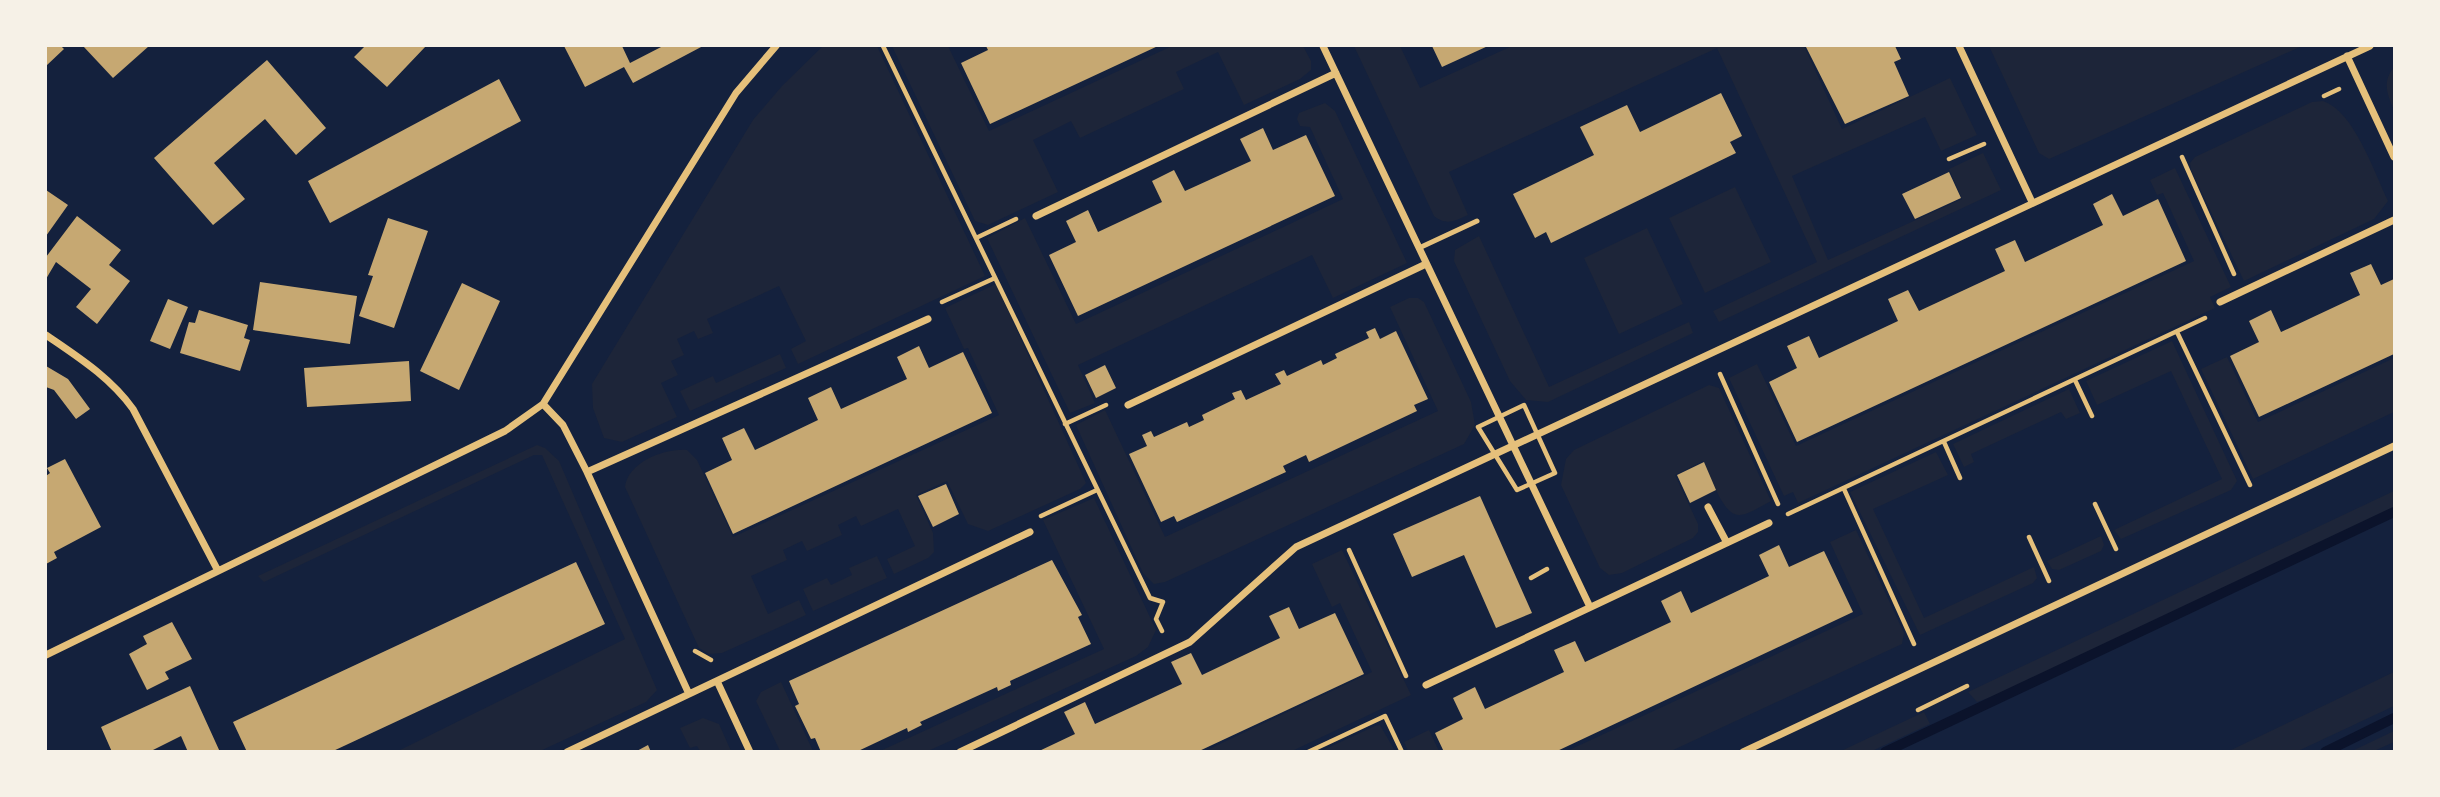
<svg xmlns="http://www.w3.org/2000/svg" width="2440" height="797" font-family="Jost,sans-serif">
<style>
.green{fill:#1d2539}
.lines{fill:none;stroke-linecap:round;stroke-linejoin:round}
.stream{stroke:#0b132b;stroke-width:10}
.building{fill:#c6a872}
.path{stroke:#e5c07b;stroke-width:4.5}
.service{stroke:#e5c07b;stroke-width:5}
.minor{stroke:#e5c07b;stroke-width:7}
</style>
<rect width="100%" height="100%" fill="#14213d"/>
<path class="green" d="M 823,46 L 877,46 L 985,276 L 798,364 L 791,349 L 806,341 L 779,286 L 707,319 L 713,333 L 698,339 L 694,331 L 677,339 L 684,355 L 671,361 L 678,375 L 661,383 L 677,417 L 622,442 L 604,438 L 593,408 L 592,384 L 753,120 L 782,86 Z
M 892,46 L 948,46 L 989,131 L 1172,46 L 1303,46 L 1311,61 L 1311,70 L 1300,79 L 1244,105 L 1218,52 L 1176,72 L 1184,89 L 1080,138 L 1071,121 L 1033,140 L 1058,192 L 988,225 L 975,221 Z
M 1354,46 L 1400,46 L 1420,88 L 1512,46 L 1804,46 L 1842,129 L 1950,78 L 1977,135 L 1941,151 L 1925,117 L 1792,176 L 1828,260 L 1962,199 L 1949,169 L 1983,153 L 2001,190 L 1719,322 L 1713,311 L 1817,262 L 1717,48 L 1449,172 L 1468,215 C 1454,221 1447,226 1434,216 Z
M 1989,46 L 2302,46 L 2049,159 L 2039,153 Z
M 2394,67 L 2394,110 C 2387,94 2382,82 2394,67 Z
M 2323,101 C 2354,111 2374,172 2388,201 L 2374,219 L 2244,281 L 2191,170 L 2190,163 L 2195,157 L 2312,102 Z
M 1325,103 L 1335,111 L 1407,263 L 1333,298 L 1312,255 L 1078,365 L 1095,403 L 1070,413 L 987,238 L 1025,218 L 1076,324 L 1343,199 L 1310,127 L 1300,126 L 1297,119 L 1299,113 Z
M 2175,168 L 2231,287 L 2210,297 L 2215,308 L 1798,503 L 1793,492 L 1784,496 L 1729,378 L 1757,364 L 1796,446 L 2194,261 L 2163,193 L 2157,195 L 2150,180 Z
M 1735,187 L 1771,262 L 1705,293 L 1669,218 Z
M 1647,228 L 1683,304 L 1619,334 L 1584,258 Z
M 1479,236 L 1549,387 L 1689,322 L 1693,333 L 1548,402 L 1526,400 L 1510,381 L 1454,261 L 1455,250 Z
M 996,284 L 1086,483 L 1080,489 L 988,531 L 968,524 L 947,481 L 916,495 L 933,533 L 934,552 L 928,558 L 894,574 L 887,559 L 915,546 L 898,509 L 861,526 L 856,516 L 838,525 L 842,535 L 807,551 L 802,541 L 783,550 L 787,560 L 751,576 L 768,614 L 799,600 L 806,615 L 722,653 L 709,654 L 699,648 L 625,487 C 628,462 665,448 687,450 L 697,460 L 733,537 L 999,415 L 968,348 L 964,349 L 945,308 Z
M 1409,298 L 1418,298 L 1424,302 L 1471,402 L 1475,425 L 1464,444 L 1165,582 L 1154,584 L 1143,573 L 1076,425 L 1105,410 L 1165,537 L 1438,411 L 1390,307 Z
M 2172,341 L 2237,481 L 2231,490 L 2121,539 L 2114,530 L 2222,479 L 2171,371 L 2097,405 L 2086,381 Z
M 780,354 L 786,368 L 690,411 L 680,391 L 713,376 L 716,383 Z
M 2227,357 L 2258,422 L 2394,358 L 2394,412 L 2253,479 L 2201,369 Z
M 1709,385 L 1719,388 L 1771,501 C 1763,505 1750,514 1740,515 C 1723,517 1710,474 1703,461 L 1675,475 L 1698,524 L 1698,532 L 1693,538 L 1622,573 L 1609,575 L 1600,568 L 1561,485 L 1566,459 L 1574,450 Z
M 2069,389 L 2080,413 L 2066,419 L 2061,412 L 1971,454 L 1974,462 L 1964,467 L 1953,444 Z
M 537,445 L 545,448 L 559,461 L 657,690 L 646,702 L 540,751 L 398,751 L 625,639 L 542,455 L 534,455 L 264,582 L 258,576 Z
M 1936,452 L 1948,475 L 1873,509 L 1924,618 L 2034,567 L 2037,578 L 2033,583 L 1920,635 L 1850,492 Z
M 2394,491 L 2394,508 L 1997,695 L 1977,702 L 1968,692 Z
M 1094,498 L 1156,630 L 1148,647 L 1136,656 L 928,751 L 880,751 L 1104,649 L 1043,520 Z
M 1856,530 L 1904,633 L 1902,644 L 1671,751 L 1567,751 L 1863,614 L 1830,542 Z
M 2101,536 L 2104,545 L 2101,551 L 2059,570 L 2052,569 L 2047,561 Z
M 1342,550 L 1411,695 L 1292,751 L 1205,751 L 1372,672 L 1340,603 L 1332,607 L 1312,564 Z
M 877,556 L 887,578 L 813,611 L 803,589 L 827,578 L 831,585 L 852,575 L 849,568 Z
M 2394,672 L 2394,706 L 2298,751 L 2229,751 Z
M 781,682 L 813,751 L 780,751 L 756,701 L 761,692 Z
M 1924,712 L 1930,724 L 1872,751 L 1841,751 Z
M 703,718 L 719,724 L 731,751 L 700,751 L 697,746 L 690,748 L 680,728 Z
M 1380,725 L 1395,751 L 1321,751 L 1375,726 Z
M 1429,730 L 1439,751 L 1408,751 L 1404,742 Z
M 2394,731 L 2394,742 L 2374,751 L 2352,751 Z"/>
<g class="lines">
<path class="stream" d="M 1885,752 L 2394,512
M 2325,752 L 2394,718"/>
</g>
<path class="building" d="M 46,46 L 61,46 L 64,49 L 46,66 Z
M 83,46 L 149,46 L 113,78 Z
M 365,46 L 426,46 L 387,87 L 354,57 Z
M 564,46 L 622,46 L 630,63 L 663,46 L 703,46 L 633,83 L 624,67 L 585,87 Z
M 986,46 L 1158,46 L 990,124 L 961,63 L 988,50 Z
M 1432,46 L 1488,46 L 1442,67 Z
M 1895,46 L 1901,59 L 1894,62 L 1909,96 L 1845,124 L 1806,47 Z
M 267,60 L 326,128 L 296,155 L 265,119 L 214,163 L 245,199 L 213,225 L 154,158 Z
M 499,79 L 521,121 L 330,223 L 308,181 Z
M 1721,93 L 1742,136 L 1730,142 L 1736,153 L 1551,243 L 1546,232 L 1535,238 L 1513,194 L 1594,155 L 1580,127 L 1627,105 L 1640,132 Z
M 1263,128 L 1273,150 L 1306,135 L 1335,196 L 1078,316 L 1049,255 L 1076,242 L 1066,221 L 1088,210 L 1098,232 L 1162,202 L 1152,181 L 1174,170 L 1185,191 L 1251,161 L 1240,139 Z
M 1949,172 L 1961,198 L 1915,219 L 1902,194 Z
M 46,190 L 68,205 L 46,236 Z
M 2112,194 L 2123,216 L 2158,199 L 2186,261 L 1797,442 L 1769,382 L 1797,368 L 1787,346 L 1809,336 L 1819,358 L 1898,321 L 1888,299 L 1908,290 L 1919,311 L 2005,271 L 1995,249 L 2015,240 L 2025,262 L 2103,225 L 2093,204 Z
M 77,216 L 121,250 L 109,265 L 130,281 L 97,324 L 76,307 L 91,289 L 56,262 L 46,279 L 46,257 Z
M 388,218 L 428,231 L 394,328 L 359,316 L 373,276 L 368,275 Z
M 2371,264 L 2381,285 L 2394,279 L 2394,354 L 2259,417 L 2230,356 L 2259,342 L 2249,321 L 2271,310 L 2281,332 L 2360,295 L 2350,273 Z
M 260,282 L 357,296 L 350,344 L 253,330 Z
M 462,283 L 500,301 L 459,390 L 420,371 Z
M 168,299 L 188,307 L 170,349 L 150,341 Z
M 199,310 L 248,325 L 244,338 L 250,340 L 240,371 L 180,353 L 189,322 L 195,323 Z
M 1375,328 L 1380,339 L 1396,331 L 1428,399 L 1414,405 L 1417,411 L 1309,462 L 1306,455 L 1283,466 L 1286,472 L 1177,522 L 1174,516 L 1161,522 L 1129,454 L 1147,446 L 1142,435 L 1151,431 L 1154,437 L 1187,422 L 1189,427 L 1204,420 L 1202,415 L 1235,399 L 1232,393 L 1241,390 L 1246,400 L 1281,384 L 1275,374 L 1284,370 L 1287,376 L 1321,360 L 1323,365 L 1337,358 L 1335,354 L 1369,338 L 1366,332 Z
M 919,346 L 929,368 L 963,352 L 992,413 L 733,534 L 705,473 L 732,460 L 722,438 L 744,428 L 755,450 L 818,420 L 808,398 L 831,387 L 841,409 L 907,379 L 897,357 Z
M 409,361 L 411,401 L 307,407 L 304,368 Z
M 1105,365 L 1116,388 L 1096,398 L 1085,375 Z
M 46,366 L 68,379 L 90,409 L 76,419 L 54,390 L 46,387 Z
M 65,459 L 101,527 L 54,552 L 57,558 L 46,564 L 46,476 L 50,473 L 47,468 Z
M 1704,462 L 1716,490 L 1690,503 L 1677,475 Z
M 946,484 L 959,514 L 933,527 L 918,496 Z
M 1480,496 L 1532,613 L 1496,628 L 1464,555 L 1412,577 L 1393,534 Z
M 1779,545 L 1789,567 L 1824,551 L 1853,612 L 1555,752 L 1444,752 L 1435,733 L 1463,719 L 1453,698 L 1475,687 L 1485,709 L 1564,672 L 1554,650 L 1575,641 L 1585,662 L 1671,622 L 1661,601 L 1681,591 L 1691,613 L 1769,576 L 1759,555 Z
M 1052,560 L 1082,615 L 1078,617 L 1091,644 L 1010,681 L 1011,685 L 998,691 L 997,687 L 920,722 L 922,725 L 908,732 L 907,728 L 856,752 L 821,752 L 815,738 L 811,739 L 795,706 L 799,704 L 789,681 Z
M 576,562 L 605,624 L 331,752 L 247,752 L 233,722 Z
M 1289,607 L 1299,629 L 1335,613 L 1364,674 L 1197,752 L 1037,752 L 1075,734 L 1064,712 L 1085,702 L 1095,724 L 1182,684 L 1171,662 L 1191,653 L 1202,675 L 1280,638 L 1269,616 Z
M 172,622 L 192,659 L 165,672 L 169,679 L 147,690 L 129,654 L 147,644 L 143,636 Z
M 190,686 L 220,752 L 188,752 L 181,736 L 149,752 L 112,752 L 101,727 Z
M 648,745 L 651,752 L 635,752 Z"/>
<g class="lines">
<path class="path" d="M 883,46 L 1150,598 L 1163,602 L 1156,619 L 1162,631
M 2324,96 L 2339,89
M 2182,157 L 2234,274
M 1949,159 L 1984,144
M 976,238 L 1016,219
M 942,302 L 995,278
M 2177,332 L 2250,485
M 1720,374 L 1778,504
M 2075,380 L 2092,416
M 1524,405 L 1555,473 L 1517,490 L 1478,427 Z
M 1065,424 L 1106,405
M 1944,442 L 1960,478
M 1844,489 L 1914,644
M 2095,504 L 2116,549
M 1788,514 L 2205,318
M 1041,516 L 1097,490
M 2029,537 L 2049,581
M 1349,550 L 1406,676
M 1531,578 L 1547,569
M 695,651 L 711,660
M 1918,710 L 1967,686
M 1308,752 L 1385,716 L 1402,752"/>
<path class="service" d="M 1419,248 L 1477,221"/>
<path class="minor" d="M 1323,46 L 1590,607
M 1959,46 L 2032,202
M 2347,56 L 2394,157
M 1036,216 L 1336,73
M 2220,302 L 2394,220
M 46,335 C 78,357 110,377 133,409 L 217,569
M 543,404 L 563,425 L 587,472 L 689,694
M 1128,405 L 1426,264
M 587,472 L 928,319
M 1708,507 L 1727,543
M 46,655 L 505,431 L 543,404 L 736,93 L 776,46
M 717,681 L 750,752
M 1426,685 L 1769,523
M 567,752 L 1030,532
M 960,752 L 1190,642 L 1296,547 L 2370,46
M 1743,752 L 2394,446"/>
</g>
<rect width="2440" height="797" fill="none" stroke="#f6f1e7" stroke-width="94"/>
</svg>
